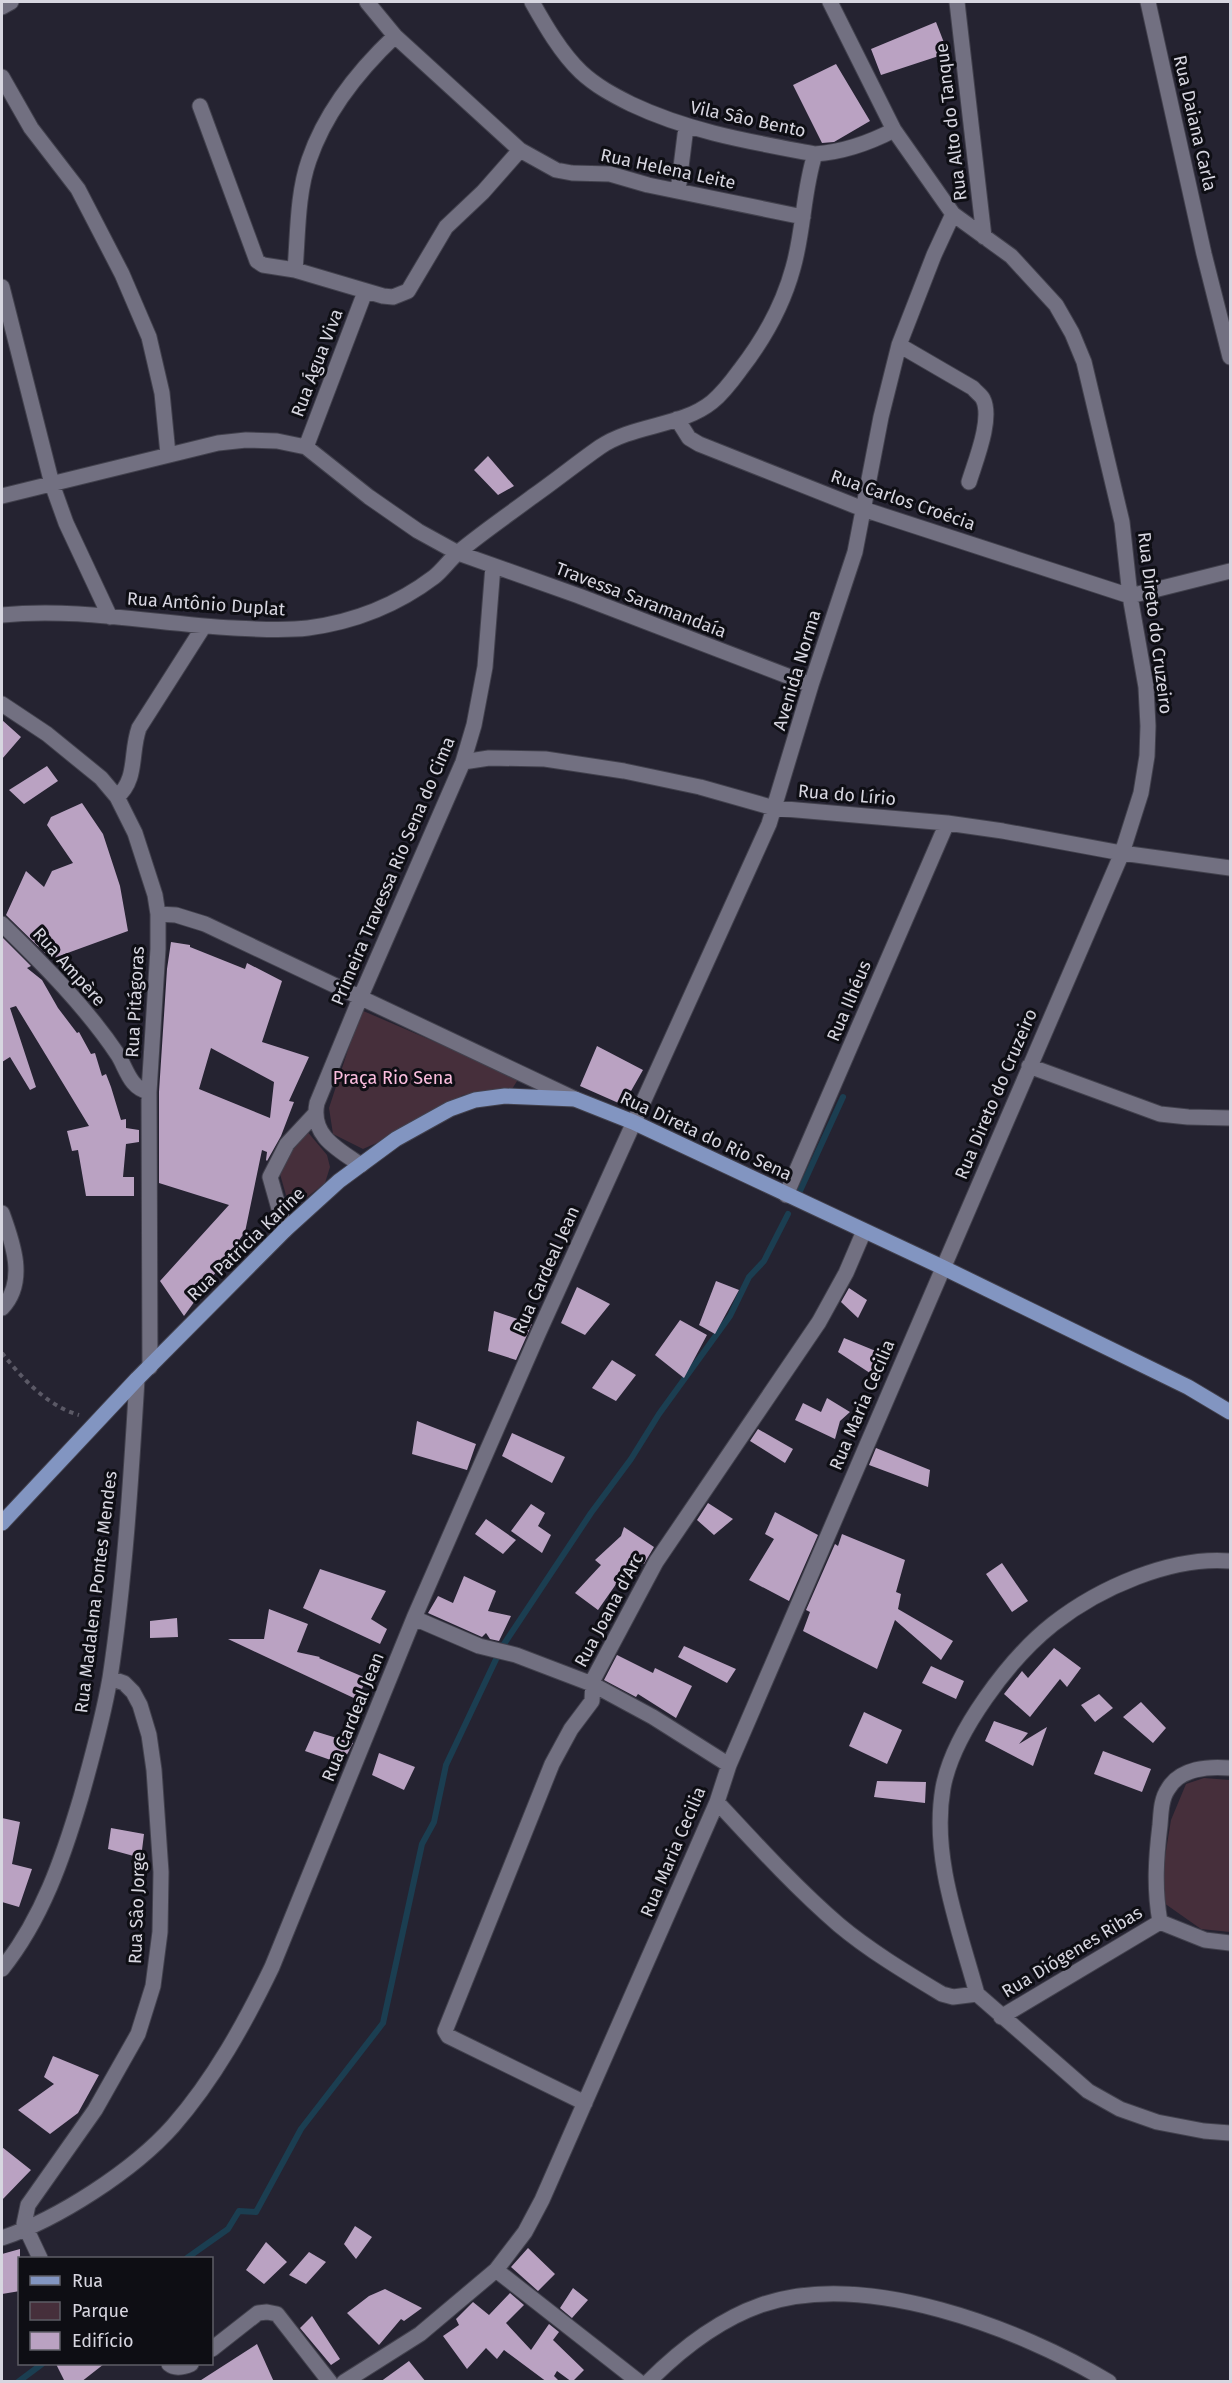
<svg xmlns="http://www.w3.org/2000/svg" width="1232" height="2383" font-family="'Fira Sans',sans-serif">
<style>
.green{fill:#462f3b}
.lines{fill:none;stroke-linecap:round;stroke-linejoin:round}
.stream{stroke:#1b3e51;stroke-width:6}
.building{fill:#baa2c2;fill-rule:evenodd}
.minor-casing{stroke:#42414d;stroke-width:17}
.major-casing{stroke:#42414d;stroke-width:17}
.path{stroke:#5b5966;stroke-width:4;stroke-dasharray:4.5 4.5;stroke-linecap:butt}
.minor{stroke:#727081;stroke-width:15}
.major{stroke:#8295c1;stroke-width:15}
.labels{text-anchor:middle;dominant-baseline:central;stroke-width:6;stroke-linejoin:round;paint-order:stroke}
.street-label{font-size:18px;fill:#d7d6e0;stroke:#0e0e14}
.park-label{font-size:18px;fill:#fbbdde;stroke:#0e0e14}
</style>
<rect width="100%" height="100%" fill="#252331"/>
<path class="green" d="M 361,1010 L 519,1078 L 512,1089 L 463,1095 L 381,1141 L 363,1149 L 333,1134 L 329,1108 Z
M 306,1130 L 327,1155 L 330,1167 L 325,1183 L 302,1201 L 288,1202 L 280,1174 L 287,1154 Z
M 1204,1778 L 1230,1780 L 1230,1932 L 1201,1929 L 1164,1903 L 1162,1875 L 1171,1820 L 1186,1784 Z"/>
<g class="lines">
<path class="stream" d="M 799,1193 L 843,1097
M 502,1647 L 591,1513 L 631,1459 L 659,1414 L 730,1316 L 749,1277 L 764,1261 L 788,1214
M 187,2258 L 228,2229 L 239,2211 L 256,2212 L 301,2129 L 383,2023 L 422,1844 L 434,1822 L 446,1765 L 499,1653
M 18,2382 L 42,2364"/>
</g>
<path class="building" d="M 936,22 L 948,53 L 881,75 L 871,49 Z
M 836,64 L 870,121 L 834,142 L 822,143 L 793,85 Z
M 488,456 L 514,486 L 498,495 L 474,470 Z
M 2,720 L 21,737 L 2,759 Z
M 47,766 L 58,781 L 24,804 L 9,790 Z
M 82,803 L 103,834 L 120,886 L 128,931 L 51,959 L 6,915 L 26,871 L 44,887 L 52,871 L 73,863 L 47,825 L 51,817 Z
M 2,937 L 31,966 L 27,968 L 42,980 L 58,1008 L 77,1033 L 79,1032 L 91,1054 L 95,1053 L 102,1076 L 106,1074 L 111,1087 L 121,1120 L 126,1119 L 126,1128 L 139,1130 L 139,1142 L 126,1144 L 123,1177 L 134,1177 L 134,1196 L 86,1196 L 78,1150 L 72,1151 L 67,1131 L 89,1126 L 16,1006 L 10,1008 L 36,1087 L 30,1090 L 10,1057 L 2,1062 Z
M 171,942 L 190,945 L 190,947 L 245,969 L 247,963 L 282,981 L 262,1042 L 309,1057 L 289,1101 L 294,1102 L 281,1136 L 267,1161 L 266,1160 L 267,1152 L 262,1150 L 245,1232 L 184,1316 L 160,1281 L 229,1205 L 159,1183 L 159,1092 L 167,969 ZM 211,1048 L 274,1082 L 270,1118 L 199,1089 Z
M 597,1046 L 643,1070 L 623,1105 L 580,1086 Z
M 716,1281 L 739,1290 L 715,1334 L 699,1325 Z
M 577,1287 L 610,1304 L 585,1335 L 561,1323 Z
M 849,1288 L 867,1300 L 858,1318 L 841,1302 Z
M 494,1311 L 532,1324 L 516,1360 L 488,1351 Z
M 680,1320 L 707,1335 L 684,1378 L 655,1355 Z
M 844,1338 L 888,1356 L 879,1379 L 838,1352 Z
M 612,1360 L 636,1375 L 616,1401 L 592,1388 Z
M 827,1398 L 850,1412 L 840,1421 L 835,1439 L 795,1420 L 803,1403 L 821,1412 Z
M 417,1421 L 476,1444 L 467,1470 L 412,1454 Z
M 758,1429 L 793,1449 L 785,1463 L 750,1441 Z
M 512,1433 L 565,1457 L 552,1483 L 502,1456 Z
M 876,1448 L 930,1470 L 928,1487 L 869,1465 Z
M 708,1503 L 733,1519 L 714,1535 L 697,1520 Z
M 531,1504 L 545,1513 L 538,1526 L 551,1535 L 542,1553 L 511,1531 Z
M 775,1512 L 818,1535 L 789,1601 L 749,1580 L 774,1539 L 765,1534 Z
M 486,1519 L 516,1540 L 503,1554 L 475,1534 Z
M 624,1527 L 654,1547 L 644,1564 L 635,1557 L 598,1610 L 575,1593 L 601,1565 L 595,1560 L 621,1536 Z
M 842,1534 L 905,1560 L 896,1592 L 901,1594 L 898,1609 L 953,1641 L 941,1660 L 895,1620 L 877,1669 L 803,1631 L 810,1612 L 806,1610 L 835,1544 L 838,1546 Z
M 1002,1563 L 1028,1601 L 1012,1612 L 986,1574 Z
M 320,1569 L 386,1591 L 371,1619 L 387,1629 L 380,1644 L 303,1608 Z
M 464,1576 L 496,1591 L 488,1611 L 511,1616 L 499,1641 L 490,1639 L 486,1633 L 482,1637 L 428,1613 L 438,1596 L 453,1603 Z
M 269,1609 L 308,1624 L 297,1652 L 320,1657 L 319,1658 L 366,1678 L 358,1700 L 228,1639 L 264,1639 Z
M 177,1618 L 178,1637 L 150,1638 L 150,1621 Z
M 684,1646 L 736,1669 L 727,1683 L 678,1657 Z
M 1054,1648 L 1081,1668 L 1067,1687 L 1060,1679 L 1030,1717 L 1004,1694 L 1022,1671 L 1028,1678 Z
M 617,1655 L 653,1673 L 655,1668 L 692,1686 L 676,1718 L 638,1694 L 636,1697 L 604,1680 Z
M 931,1666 L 964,1681 L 956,1699 L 922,1683 Z
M 1099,1694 L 1113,1708 L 1095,1722 L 1081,1705 Z
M 1141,1702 L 1166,1728 L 1153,1743 L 1123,1717 Z
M 864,1712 L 902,1730 L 887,1764 L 849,1746 Z
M 994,1721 L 1028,1733 L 1019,1744 L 1047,1727 L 1033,1766 L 985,1741 Z
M 314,1731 L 353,1743 L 342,1764 L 305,1751 Z
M 1103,1751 L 1151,1769 L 1142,1792 L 1094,1774 Z
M 379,1753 L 415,1767 L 404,1790 L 372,1775 Z
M 877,1781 L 926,1782 L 925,1803 L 874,1797 Z
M 2,1818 L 20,1822 L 12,1864 L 32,1869 L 19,1907 L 2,1902 Z
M 111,1828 L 144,1834 L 141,1858 L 108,1849 Z
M 53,2056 L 99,2075 L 78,2113 L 50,2134 L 18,2110 L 54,2084 L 44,2077 Z
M 2,2147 L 31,2170 L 2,2200 Z
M 355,2226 L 372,2237 L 356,2259 L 344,2244 Z
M 266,2242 L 287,2262 L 264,2284 L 246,2270 Z
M 528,2248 L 555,2274 L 538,2291 L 511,2267 Z
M 20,2249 L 20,2291 L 2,2294 L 2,2254 Z
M 309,2252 L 326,2262 L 306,2284 L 289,2275 Z
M 573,2288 L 588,2300 L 572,2318 L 560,2308 Z
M 385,2289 L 422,2308 L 404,2321 L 401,2319 L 379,2345 L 347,2313 L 369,2296 Z
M 510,2293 L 524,2305 L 506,2323 L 531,2350 L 549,2324 L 559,2332 L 553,2340 L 584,2370 L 572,2382 L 557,2371 L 554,2376 L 558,2380 L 556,2382 L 547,2382 L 504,2350 L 497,2359 L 486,2348 L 467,2369 L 443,2336 L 459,2325 L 456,2319 L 473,2302 L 489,2315 Z
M 312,2316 L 340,2359 L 331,2365 L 300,2328 Z
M 257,2344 L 274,2382 L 198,2382 Z
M 409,2361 L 426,2382 L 380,2382 Z
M 56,2364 L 104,2364 L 81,2382 L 65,2382 Z"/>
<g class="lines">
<g class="minor-casing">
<path id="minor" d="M 367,2 L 395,36 L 520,150 L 556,170 L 572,173 L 610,174 L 648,185 L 803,217
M 532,2 C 545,25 561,53 581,72 C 596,86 613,95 631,104 C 690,132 752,142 815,154 C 844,152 869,143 894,130
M 957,2 L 984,237
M 1148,2 L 1204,254 L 1230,357
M 2,7 L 11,2
M 2,77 L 31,128 L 78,189 L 122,274 L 149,337 L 162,393 L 168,454
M 200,106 L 257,261 L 263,265 L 295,270 L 383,296 L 393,297 L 408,291 L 446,227 L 483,192 L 520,150
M 678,191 L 686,127
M 295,270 C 298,235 297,194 309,160 C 325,113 359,70 395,36
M 2,287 L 52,484 L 66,523 L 110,617
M 899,345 L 973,388 C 976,392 981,395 983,399 C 993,419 975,462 969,482
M 677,419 L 689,438 L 699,444 L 863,509 L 1130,596 L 1230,571
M 306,447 L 365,292
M 2,496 L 218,443 L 246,440 L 277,441 L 306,447 L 369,497 L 418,531 L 458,553 L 579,596 L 811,685
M 2,615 C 78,607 157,624 234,628 C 258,629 283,631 308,628 C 353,622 397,605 434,577 C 443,570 450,559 460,551 C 483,532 508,515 532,497 C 555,481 577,463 600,447 C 634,424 681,427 712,402 C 723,393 732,381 740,370 C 764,339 783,305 793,268 C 804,230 803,191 815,154
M 2,704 L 47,734 L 101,778 L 117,797 L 135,833 L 155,895 L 158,914 L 158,949 L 149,1092 L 150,1367
M 463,762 L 489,758 L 545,759 L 624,771 L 700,787 L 774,808 L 947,823 L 1003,831 L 1122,853 L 1230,868
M 117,797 C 138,779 130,753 139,728 L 204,626
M 158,914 L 176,915 L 205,924 L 575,1099
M 2,924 C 43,964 86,1007 118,1055 C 127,1070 130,1088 149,1092
M 1029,1066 L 1160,1114 L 1188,1117 L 1230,1118
M 361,1165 C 337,1149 310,1135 317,1103 L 361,996 L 463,762 L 474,725 L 485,667 L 493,566
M 786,1195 L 947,823
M 2,1213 C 13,1243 27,1282 2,1308
M 285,1230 L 270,1177 L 287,1144 L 314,1115
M 414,1618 L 479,1646 L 516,1655 L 592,1684 L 653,1717 L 729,1765
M 717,1802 C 756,1844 796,1888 839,1925 C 870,1951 907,1973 942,1994 L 953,1997 L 977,1994 L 1088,2091 L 1120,2109 L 1157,2122 L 1204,2131 L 1230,2133
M 1160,1922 C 1154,1888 1156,1858 1160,1825 C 1161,1813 1161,1799 1168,1789 C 1180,1768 1209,1766 1230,1768
M 1160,1922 L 1205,1940 L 1230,1943
M 2,1969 C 42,1919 63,1858 81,1797 C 92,1758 103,1718 110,1678 C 125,1579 131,1478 137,1379
M 977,1994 C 959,1928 931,1857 943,1788 C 953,1733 1010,1658 1053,1624 C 1099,1588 1171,1556 1230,1561
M 1001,2017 L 1160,1922
M 585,2103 L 448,2036 L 445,2031 L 552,1764 L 571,1729 L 592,1701 L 593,1680 L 656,1562 L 819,1322 L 846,1273 L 864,1231
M 2,2238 C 58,2219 133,2171 173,2126 C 214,2079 245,2023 272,1967 L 414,1618 L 538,1334 L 769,824 L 811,685 L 855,552 L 881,417 L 899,345 L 934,255 L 953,214
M 40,2258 L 24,2224 L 28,2205 L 95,2110 L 138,2034 L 153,1986 L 160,1932 L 161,1872 L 154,1770 L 149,1735 L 140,1705 L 133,1692 L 124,1683 L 110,1678
M 496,2270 L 639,2382
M 212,2349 L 258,2313 L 267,2312 L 277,2314 L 330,2382
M 169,2364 C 175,2369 184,2367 191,2364
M 344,2382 L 420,2334 L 496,2270 L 525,2232 L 542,2200 L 717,1802 L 729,1765 L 1122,853 L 1141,793 L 1147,756 L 1148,726 L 1146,687 L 1130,596 L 1122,522 L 1084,362 L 1072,333 L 1056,305 L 1011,256 L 953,214 L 894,130 L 830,2
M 648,2382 C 680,2350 718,2320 761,2305 C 865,2269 1019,2328 1109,2382"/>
</g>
<g class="major-casing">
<path id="major" d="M 2,1523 L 137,1379 L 285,1230 L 339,1181 L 396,1139 L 450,1109 L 475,1100 L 505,1096 L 575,1099 L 633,1122 L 942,1267 L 1188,1387 L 1230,1412"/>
</g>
<path class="path" d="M 2,1353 C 22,1378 47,1406 79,1415"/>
<use href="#minor" class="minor"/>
<use href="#major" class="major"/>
</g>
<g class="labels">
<g class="street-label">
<text transform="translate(748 119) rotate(12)">Vila Sâo Bento</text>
<text transform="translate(951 122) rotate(-97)">Rua Alto do Tanque</text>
<text transform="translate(1195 123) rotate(77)">Rua Daiana Carla</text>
<text transform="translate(668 169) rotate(12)">Rua Helena Leite</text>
<text transform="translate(317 363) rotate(-69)">Rua Água Viva</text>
<text transform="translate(903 500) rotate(19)">Rua Carlos Croécia</text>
<text transform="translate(641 600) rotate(21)">Travessa Saramandaía</text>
<text transform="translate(206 604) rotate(4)">Rua Antônio Duplat</text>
<text transform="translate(1155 623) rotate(83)">Rua Direto do Cruzeiro</text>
<text transform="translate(797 670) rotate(-73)">Avenida Norma</text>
<text transform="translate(847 795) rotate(5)">Rua do Lírio</text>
<text transform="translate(393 871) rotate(-67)">Primeira Travessa Rio Sena do Cima</text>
<text transform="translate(69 967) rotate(48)">Rua Ampère</text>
<text transform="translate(849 1001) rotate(-67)">Rua Ilhéus</text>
<text transform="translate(135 1002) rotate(-87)">Rua Pitágoras</text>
<text transform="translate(996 1094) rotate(-67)">Rua Direto do Cruzeiro</text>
<text transform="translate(706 1136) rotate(25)">Rua Direta do Rio Sena</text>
<text transform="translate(246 1244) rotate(-44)">Rua Patricia Karine</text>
<text transform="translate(546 1270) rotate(-66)">Rua Cardeal Jean</text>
<text transform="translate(862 1405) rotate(-67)">Rua Maria Cecilia</text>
<text transform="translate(96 1592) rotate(-83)">Rua Madalena Pontes Mendes</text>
<text transform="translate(609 1610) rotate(-62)">Rua Joana d'Arc</text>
<text transform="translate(353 1717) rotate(-68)">Rua Cardeal Jean</text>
<text transform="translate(673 1852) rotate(-67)">Rua Maria Cecilia</text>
<text transform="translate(137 1908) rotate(-88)">Rua Sâo Jorge</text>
<text transform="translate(1072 1952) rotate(-31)">Rua Diógenes Ribas</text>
</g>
<g class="park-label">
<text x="393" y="1078">Praça Rio Sena</text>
</g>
</g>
<rect width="1232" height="2383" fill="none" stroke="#d7d6e0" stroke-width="6"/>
<rect x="18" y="2257" width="195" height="108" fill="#0e0e14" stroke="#5e5e66" stroke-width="1.5"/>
<rect x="30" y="2276" width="30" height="9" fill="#8295c1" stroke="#5e5e66" stroke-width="1.5"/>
<text x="72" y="2287" font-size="18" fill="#d7d6e0">Rua</text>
<rect x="30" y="2302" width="30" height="18" fill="#462f3b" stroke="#5e5e66" stroke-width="1.5"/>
<text x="72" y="2317" font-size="18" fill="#d7d6e0">Parque</text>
<rect x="30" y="2332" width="30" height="18" fill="#baa2c2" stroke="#5e5e66" stroke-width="1.5"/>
<text x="72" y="2347" font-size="18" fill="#d7d6e0">Edifício</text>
</svg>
